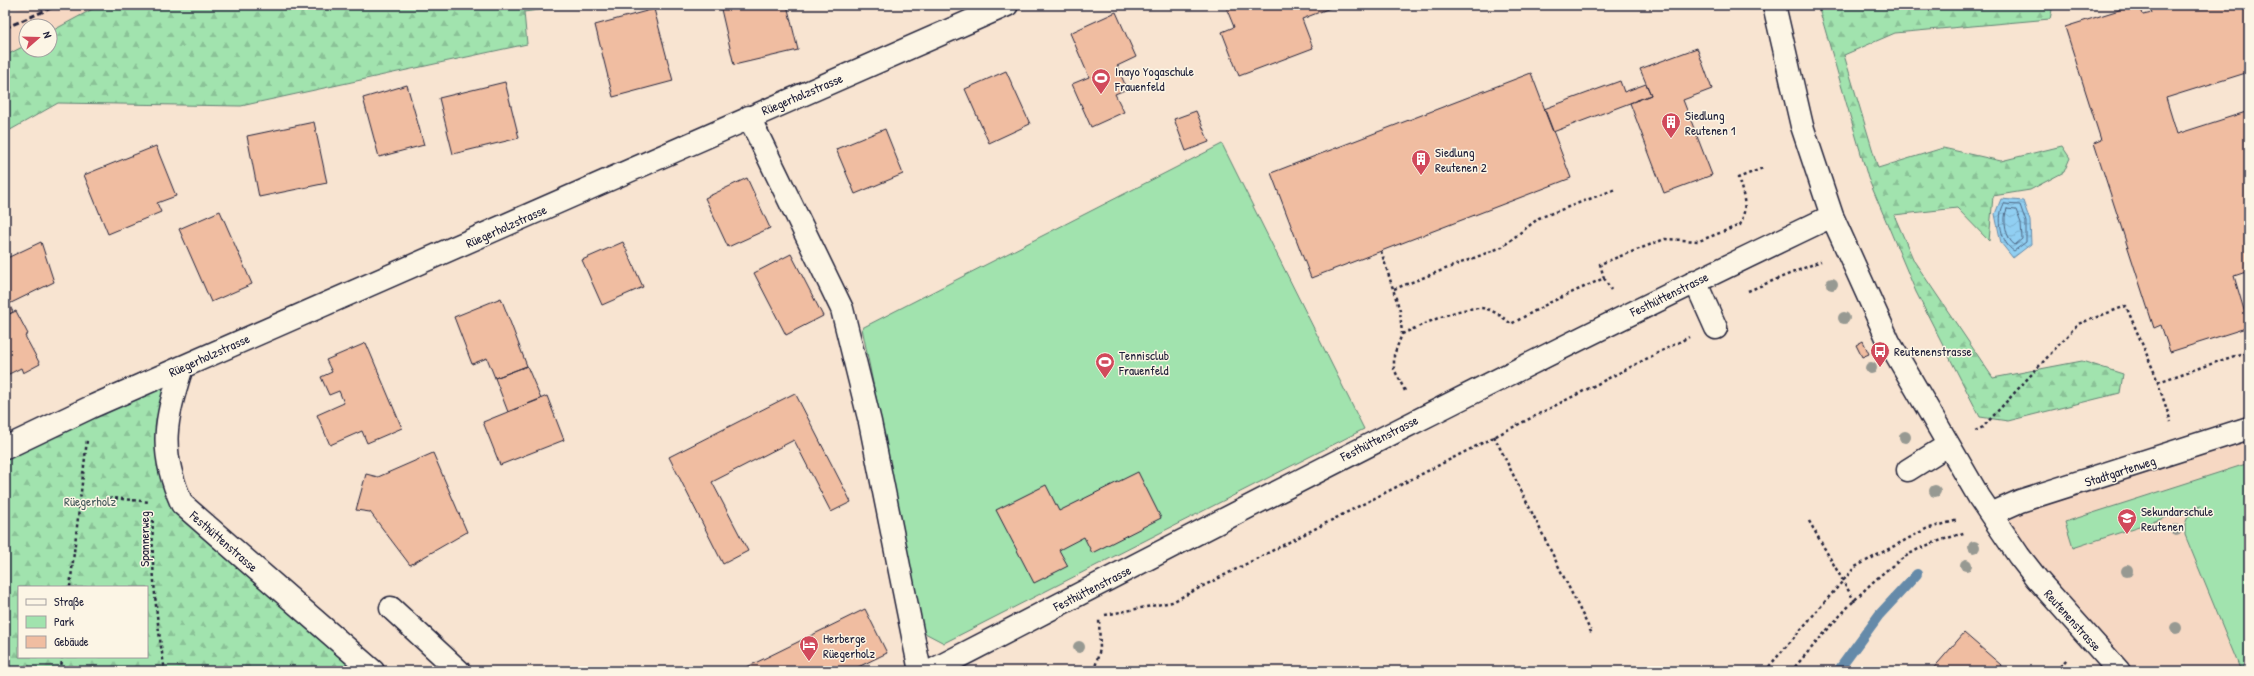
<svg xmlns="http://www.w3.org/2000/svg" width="2254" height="676" font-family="'Patrick Hand',sans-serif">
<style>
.built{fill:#f6d8c3}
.forest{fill:url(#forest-firs);stroke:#628274;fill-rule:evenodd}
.green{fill:#a1e3ae;stroke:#628274}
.water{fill:url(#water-waves);stroke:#658aa9}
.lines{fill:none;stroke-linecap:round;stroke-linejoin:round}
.shore{stroke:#4e6784;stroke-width:1}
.stream{stroke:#658aa9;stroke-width:10}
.building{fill:#f0bda1;stroke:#22223b}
.minor-casing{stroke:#22223b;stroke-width:25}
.path{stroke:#22223b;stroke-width:2.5;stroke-dasharray:3 3;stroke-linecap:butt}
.minor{stroke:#fcf5e5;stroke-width:22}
.rail{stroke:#22223b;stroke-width:3;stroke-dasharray:6 3;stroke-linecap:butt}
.tree{fill:#979992}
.labels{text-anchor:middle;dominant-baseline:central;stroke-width:3;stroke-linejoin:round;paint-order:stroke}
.poi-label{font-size:13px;fill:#22223b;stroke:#fcf5e5;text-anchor:start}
.street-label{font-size:13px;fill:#22223b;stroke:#fcf5e5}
.park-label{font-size:13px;fill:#485c5e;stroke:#fcf5e5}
</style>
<defs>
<pattern id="forest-firs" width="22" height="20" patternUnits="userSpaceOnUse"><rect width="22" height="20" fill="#a1e3ae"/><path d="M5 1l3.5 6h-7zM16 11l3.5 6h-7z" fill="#8ac297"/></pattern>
<pattern id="water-waves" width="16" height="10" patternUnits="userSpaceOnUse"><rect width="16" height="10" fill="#91cff2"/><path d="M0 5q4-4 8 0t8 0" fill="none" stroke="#7db1d0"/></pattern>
</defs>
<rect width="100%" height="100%" fill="#f8e4d1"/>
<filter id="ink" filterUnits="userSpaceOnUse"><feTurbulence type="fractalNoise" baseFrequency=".025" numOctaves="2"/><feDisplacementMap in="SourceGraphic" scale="8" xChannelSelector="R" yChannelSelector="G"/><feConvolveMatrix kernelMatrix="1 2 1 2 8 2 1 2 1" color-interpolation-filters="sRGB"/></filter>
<g filter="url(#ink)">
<path class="built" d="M 28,5 L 98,5 L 50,38 L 50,26 L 26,26 L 26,50 L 5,66 L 5,15 Z
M 2249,428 L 2249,671 L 2119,671 L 1991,514 Z"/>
<path class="forest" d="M 100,5 L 573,5 L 524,12 L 527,44 L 241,106 L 58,103 L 5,133 L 5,56 L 26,45 L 26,50 L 50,50 L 50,32 Z
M 1818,5 L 2053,5 L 2050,19 L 1895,33 L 1844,55 L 1878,168 L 1943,148 L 2001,161 L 2062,146 L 2070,158 L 2064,172 L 2030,190 L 1993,196 L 1989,241 L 1957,208 L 1894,215 L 1914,261 L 1993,378 L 2082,361 L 2123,374 L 2120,393 L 2008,421 L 1980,417 L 1916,292 L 1868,178 Z
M 182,367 L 173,484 L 373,671 L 5,671 L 5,448 ZM 19,587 L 147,587 L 147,657 L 19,657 Z"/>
<path class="green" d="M 1222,144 L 1364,429 L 944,643 L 923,632 L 862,328 Z
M 2249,463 L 2249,671 L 2241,671 L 2185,535 L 2185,524 L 2189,514 L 2201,506 L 2073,548 L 2065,522 Z"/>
<path class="water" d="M 2001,199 L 2023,201 L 2030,221 L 2031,244 L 2013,258 L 2001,243 L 1995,214 Z"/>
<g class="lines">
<path class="shore" d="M 2004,204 L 2020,205 L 2026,222 L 2026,242 L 2014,251 C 2001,244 1996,216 2004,204 Z
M 2007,209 L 2016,210 L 2021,223 L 2022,239 L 2015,245 C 2006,240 2002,218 2007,209 Z"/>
<path class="stream" d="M 1838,671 L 1879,615 L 1917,574"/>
</g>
<path class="building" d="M 720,5 L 787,5 L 798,50 L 734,65 Z
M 870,5 L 889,5 L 870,7 Z
M 1225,5 L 1329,5 L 1330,8 L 1302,19 L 1313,48 L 1239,76 L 1222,32 L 1234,27 Z
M 2135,5 L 2140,5 L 2143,15 L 2152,13 L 2149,5 L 2249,5 L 2249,72 L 2166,98 L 2177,134 L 2249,111 L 2249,271 L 2234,276 L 2249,327 L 2170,352 L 2161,325 L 2154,328 L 2094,143 L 2101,140 L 2065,27 Z
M 654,9 L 673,81 L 613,97 L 595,25 Z
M 1116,12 L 1136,57 L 1117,66 L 1127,89 L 1115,94 L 1124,112 L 1091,127 L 1072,84 L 1089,77 L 1070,33 Z
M 1697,48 L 1712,89 L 1683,100 L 1712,175 L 1664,193 L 1630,103 L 1651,95 L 1640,69 Z
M 1006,71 L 1030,124 L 989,143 L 965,89 Z
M 1531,73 L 1571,178 L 1311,278 L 1271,173 Z
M 1620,81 L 1624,92 L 1646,84 L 1651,95 L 1553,132 L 1544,109 Z
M 505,82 L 519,138 L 453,154 L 439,98 Z
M 407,85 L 424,145 L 379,157 L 363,98 Z
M 1196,111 L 1209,142 L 1186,151 L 1174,119 Z
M 314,122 L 327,183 L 259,197 L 247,136 Z
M 885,129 L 903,174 L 855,194 L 836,149 Z
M 156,146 L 176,196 L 157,203 L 161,212 L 108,234 L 84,175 Z
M 747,178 L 770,228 L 728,247 L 705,198 Z
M 220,211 L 252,284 L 211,302 L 179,229 Z
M 41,242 L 54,282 L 9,304 L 13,312 L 5,316 L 5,259 Z
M 623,242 L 643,287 L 602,305 L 582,260 Z
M 791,254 L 823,316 L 786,335 L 754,273 Z
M 501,298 L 527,366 L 495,378 L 487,358 L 472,364 L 454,317 Z
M 16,311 L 28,334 L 25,336 L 40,364 L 23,373 L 21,368 L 5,376 L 5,316 Z
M 1863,341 L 1869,354 L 1862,357 L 1856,345 Z
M 366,343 L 402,428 L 367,443 L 362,431 L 330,445 L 317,415 L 344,403 L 339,391 L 329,395 L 321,377 L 332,372 L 326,360 Z
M 527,366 L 541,399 L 508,412 L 495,378 Z
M 795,393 L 851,502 L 831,512 L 794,440 L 712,482 L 748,551 L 723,564 L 669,457 Z
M 547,396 L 564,440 L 500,465 L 483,422 Z
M 433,453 L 467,532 L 410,565 L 370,512 L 356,510 L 366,474 L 378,477 Z
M 1138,472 L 1161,518 L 1092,553 L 1084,537 L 1059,550 L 1068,566 L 1034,583 L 996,510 L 1046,485 L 1059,511 Z
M 865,609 L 887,653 L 850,671 L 744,671 L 743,669 Z
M 1964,633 L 2008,671 L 1931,671 Z"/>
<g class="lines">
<g class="minor-casing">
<path id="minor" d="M 1774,5 L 1802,126 L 1832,216 L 1889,342 L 1979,497 L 2019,556 L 2037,579 L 2119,671
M 749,117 L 842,309 L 870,422 L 920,671
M 1695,281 L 1716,328
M 182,367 C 165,421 158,450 182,504 L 373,671
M 5,448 L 91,407 L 1007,5
M 1908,470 L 1948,445
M 1991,514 L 2020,501 L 2249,428
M 391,608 L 459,671
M 931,671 C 1230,516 1528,361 1832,216"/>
</g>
<path class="path" d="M 1381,251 L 1400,311 L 1402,334 L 1394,355 L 1394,369 L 1406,393
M 1604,278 L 1611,290
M 1394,289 L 1502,247 L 1539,218 L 1616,189
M 1748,291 L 1821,261
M 1402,334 C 1425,324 1453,309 1478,308 C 1490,307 1503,317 1511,324 L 1549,303 L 1604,278 L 1600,264 L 1665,239 L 1699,241 L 1740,225 C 1748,207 1744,196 1738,178 L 1763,168
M 2158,382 L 2249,351
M 1975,431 L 1983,427 L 2078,324 L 2126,306 L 2155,374 L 2171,422
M 1494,436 L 1592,634
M 80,506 L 113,498 L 150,502
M 153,514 C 151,567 156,619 165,671
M 1809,521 L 1855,602
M 70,587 L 87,440
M 1105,615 L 1172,602 L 1689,337
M 61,671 L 62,657
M 1094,671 L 1100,649 L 1099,618
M 1765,671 L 1855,567 L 1926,529 L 1958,520
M 1791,671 C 1827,632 1875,568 1923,547 C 1937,541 1952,537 1966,532
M 2056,671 L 2068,658"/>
<use href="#minor" class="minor"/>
<path class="rail" d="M 5,28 L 58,5"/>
</g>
<g class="tree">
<circle cx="1832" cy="284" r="6"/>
<circle cx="1844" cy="318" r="6"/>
<circle cx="1871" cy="368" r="6"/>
<circle cx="1905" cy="437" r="6"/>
<circle cx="1935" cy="491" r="6"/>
<circle cx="2176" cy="530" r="6"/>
<circle cx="1974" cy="547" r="6"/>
<circle cx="1966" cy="565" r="6"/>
<circle cx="2127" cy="571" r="6"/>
<circle cx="2176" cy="628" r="6"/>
<circle cx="1079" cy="647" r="6"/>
</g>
</g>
<defs>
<g id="stadium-pin" transform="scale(1)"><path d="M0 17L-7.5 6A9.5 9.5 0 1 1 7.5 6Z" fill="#d1495b" stroke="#fcf5e5"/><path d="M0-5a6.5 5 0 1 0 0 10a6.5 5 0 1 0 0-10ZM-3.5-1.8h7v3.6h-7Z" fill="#fff"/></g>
<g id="building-pin" transform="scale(1)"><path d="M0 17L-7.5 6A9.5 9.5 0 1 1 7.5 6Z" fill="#d1495b" stroke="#fcf5e5"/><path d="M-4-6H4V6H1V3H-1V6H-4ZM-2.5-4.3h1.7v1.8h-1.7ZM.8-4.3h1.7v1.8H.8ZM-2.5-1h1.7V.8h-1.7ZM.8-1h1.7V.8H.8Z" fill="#fff"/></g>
<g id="bus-pin" transform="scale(1)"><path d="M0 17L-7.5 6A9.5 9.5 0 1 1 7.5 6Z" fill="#d1495b" stroke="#fcf5e5"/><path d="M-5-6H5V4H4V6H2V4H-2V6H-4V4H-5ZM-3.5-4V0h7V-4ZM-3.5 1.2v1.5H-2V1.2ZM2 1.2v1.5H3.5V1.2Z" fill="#fff"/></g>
<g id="school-pin" transform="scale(1)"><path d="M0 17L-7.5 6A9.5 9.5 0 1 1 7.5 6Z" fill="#d1495b" stroke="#fcf5e5"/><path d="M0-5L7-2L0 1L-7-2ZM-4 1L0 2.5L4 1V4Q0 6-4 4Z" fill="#fff"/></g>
<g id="hotel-pin" transform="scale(1)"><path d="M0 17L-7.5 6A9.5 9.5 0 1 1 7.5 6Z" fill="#d1495b" stroke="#fcf5e5"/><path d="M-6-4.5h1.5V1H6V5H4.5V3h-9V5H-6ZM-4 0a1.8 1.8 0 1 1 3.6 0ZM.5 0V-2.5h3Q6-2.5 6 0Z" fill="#fff"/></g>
</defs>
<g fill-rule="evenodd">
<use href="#stadium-pin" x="1101" y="78"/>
<use href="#building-pin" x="1671" y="122"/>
<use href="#building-pin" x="1421" y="159"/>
<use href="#bus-pin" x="1880" y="351"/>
<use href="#stadium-pin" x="1105" y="362"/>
<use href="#school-pin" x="2127" y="518"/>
<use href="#hotel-pin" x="809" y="645"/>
</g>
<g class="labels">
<g class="poi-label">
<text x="1115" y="71">Inayo Yogaschule<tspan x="1115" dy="15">Frauenfeld</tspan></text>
<text x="1685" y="115">Siedlung<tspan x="1685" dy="15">Reutenen 1</tspan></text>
<text x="1435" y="152">Siedlung<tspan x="1435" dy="15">Reutenen 2</tspan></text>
<text x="1894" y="351">Reutenenstrasse</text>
<text x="1119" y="355">Tennisclub<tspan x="1119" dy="15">Frauenfeld</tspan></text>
<text x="2141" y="511">Sekundarschule<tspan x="2141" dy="15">Reutenen</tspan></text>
<text x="823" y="638">Herberge<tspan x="823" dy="15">Rüegerholz</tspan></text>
</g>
<g class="street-label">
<text transform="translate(802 94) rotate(-23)">Rüegerholzstrasse</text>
<text transform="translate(506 226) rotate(-24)">Rüegerholzstrasse</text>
<text transform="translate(1669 294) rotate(-26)">Festhüttenstrasse</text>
<text transform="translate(209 355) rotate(-24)">Rüegerholzstrasse</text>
<text transform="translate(1379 438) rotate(-27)">Festhüttenstrasse</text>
<text transform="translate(2120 471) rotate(-18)">Stadtgartenweg</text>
<text transform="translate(144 539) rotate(-90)">Spannerweg</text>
<text transform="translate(224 541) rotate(41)">Festhüttenstrasse</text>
<text transform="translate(1092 588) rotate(-27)">Festhüttenstrasse</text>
<text transform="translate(2073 620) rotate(48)">Reutenenstrasse</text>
</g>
<g class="park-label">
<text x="90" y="501">Rüegerholz</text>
</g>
</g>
<rect width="2254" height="676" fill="none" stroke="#fcf5e5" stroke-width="20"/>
<rect x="10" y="10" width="2234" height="656" fill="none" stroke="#22223b" stroke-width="1.5" filter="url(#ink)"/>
<rect x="18" y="586" width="130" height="72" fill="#fcf5e5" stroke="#a5a1a1"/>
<rect x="26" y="599" width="20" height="6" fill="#fcf5e5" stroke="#a5a1a1"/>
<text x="54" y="606" font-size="12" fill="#22223b">Straße</text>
<rect x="26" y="616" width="20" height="12" fill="#a1e3ae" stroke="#a5a1a1"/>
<text x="54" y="626" font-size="12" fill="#22223b">Park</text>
<rect x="26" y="636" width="20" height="12" fill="#f0bda1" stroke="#a5a1a1"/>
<text x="54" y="646" font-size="12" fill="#22223b">Gebäude</text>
<g transform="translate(38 38) rotate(70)"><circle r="19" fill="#fcf5e5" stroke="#a5a1a1"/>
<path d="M0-3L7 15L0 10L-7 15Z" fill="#d1495b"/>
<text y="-6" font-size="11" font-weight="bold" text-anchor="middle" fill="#22223b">N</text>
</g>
</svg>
